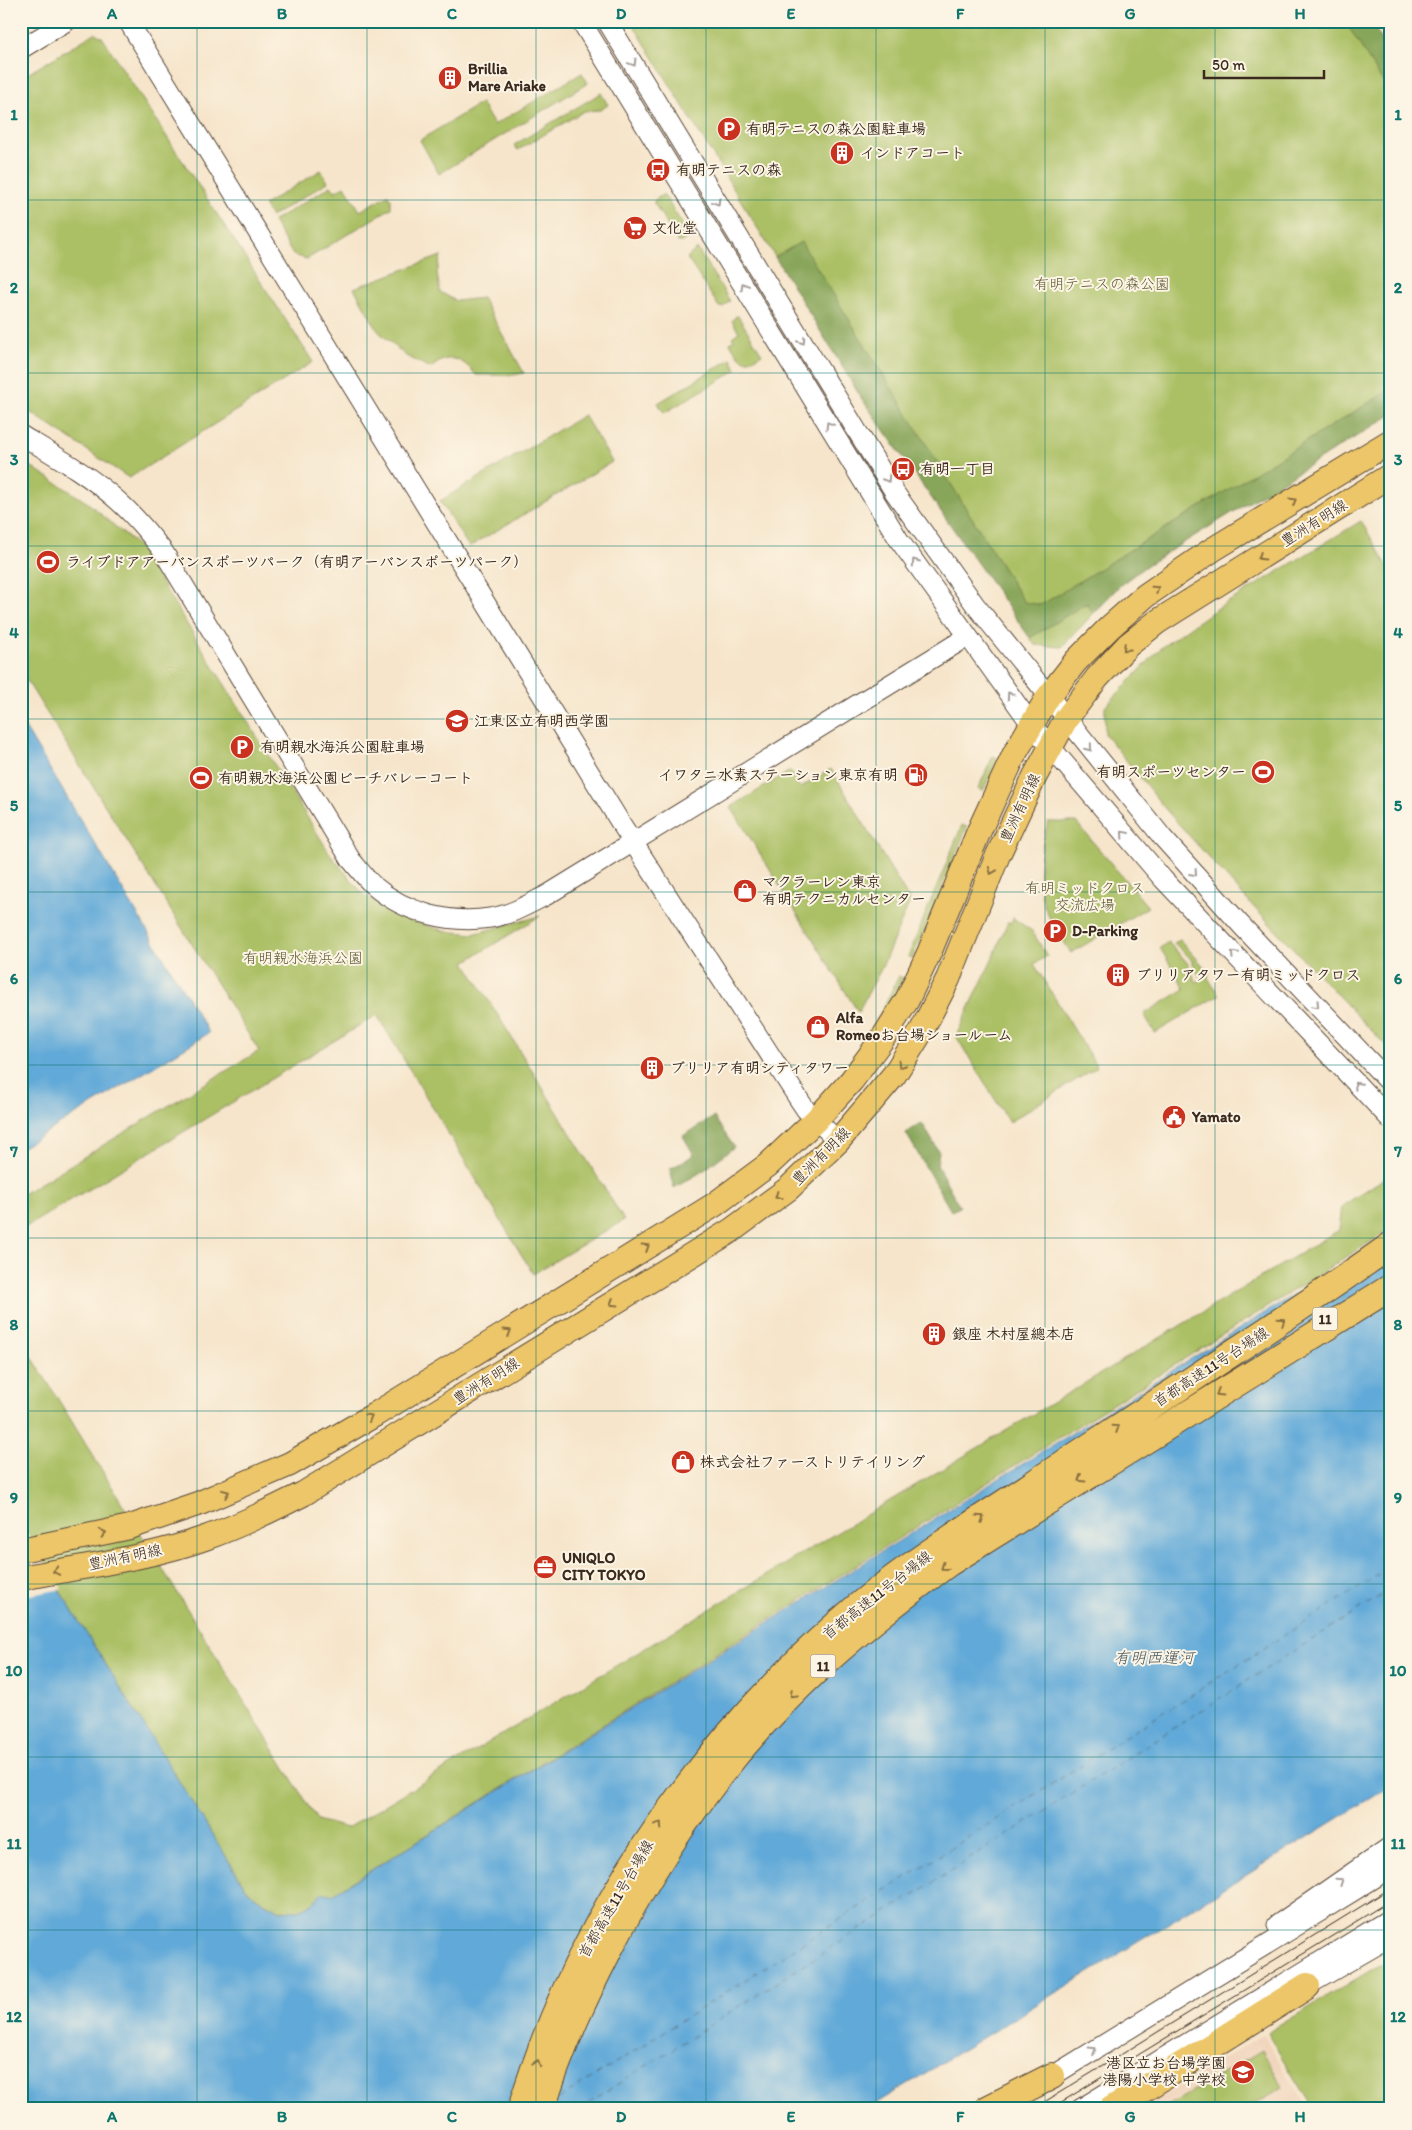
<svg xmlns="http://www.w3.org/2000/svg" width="1412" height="2130" font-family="Itim,'Klee One',sans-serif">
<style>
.built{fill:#f1d5bd}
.green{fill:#abc065;stroke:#737542}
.forest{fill:#88a65a;stroke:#62683c}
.water{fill:#60a9d8;stroke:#4e6a7b}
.pier{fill:#f6e5cb}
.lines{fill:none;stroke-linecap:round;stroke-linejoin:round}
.ferry{stroke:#48565f;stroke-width:1;stroke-dasharray:6 5;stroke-linecap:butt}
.minor-casing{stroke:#574638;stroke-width:21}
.major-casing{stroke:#574638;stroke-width:26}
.highway-casing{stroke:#574638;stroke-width:28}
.minor{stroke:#fff;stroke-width:19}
.major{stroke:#ecc669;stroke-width:24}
.highway{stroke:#ecc669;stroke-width:26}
.tram{stroke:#3b2a1e;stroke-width:1}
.oneway{stroke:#a79f9a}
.oneway2{stroke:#8b7040}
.grid{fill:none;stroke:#0f766e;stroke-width:1;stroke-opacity:0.55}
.labels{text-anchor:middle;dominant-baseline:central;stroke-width:4;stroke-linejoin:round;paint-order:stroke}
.shield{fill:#fcf5e5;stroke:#75675a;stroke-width:1}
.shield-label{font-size:14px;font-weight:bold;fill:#3b2a1e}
.poi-label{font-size:15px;font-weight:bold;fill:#3b2a1e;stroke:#fcf5e5;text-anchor:start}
.park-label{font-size:15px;fill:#5d5733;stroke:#fcf5e5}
.street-label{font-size:15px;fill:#3b2a1e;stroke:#fcf5e5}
.water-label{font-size:16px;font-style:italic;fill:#48565f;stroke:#fcf5e5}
.neatline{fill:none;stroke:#0f766e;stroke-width:2}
.grid-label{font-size:16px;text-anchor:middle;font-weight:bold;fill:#0f766e}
</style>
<rect width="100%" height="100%" fill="#fcf5e5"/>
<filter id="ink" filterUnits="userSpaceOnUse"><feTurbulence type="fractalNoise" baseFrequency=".02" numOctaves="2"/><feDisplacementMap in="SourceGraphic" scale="10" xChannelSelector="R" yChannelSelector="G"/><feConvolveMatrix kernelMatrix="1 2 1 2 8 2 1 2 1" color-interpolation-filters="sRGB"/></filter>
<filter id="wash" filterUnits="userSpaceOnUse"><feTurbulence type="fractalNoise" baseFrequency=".0096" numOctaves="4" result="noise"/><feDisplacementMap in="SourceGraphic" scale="20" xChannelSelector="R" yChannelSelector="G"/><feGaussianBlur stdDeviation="1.12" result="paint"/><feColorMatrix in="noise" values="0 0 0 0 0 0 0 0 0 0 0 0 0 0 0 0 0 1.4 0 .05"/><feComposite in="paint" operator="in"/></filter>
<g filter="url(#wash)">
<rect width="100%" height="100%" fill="#f6e5cb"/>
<path class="built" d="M 1263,2035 L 1308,2109 L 1141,2109 Z"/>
<path class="green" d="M 631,21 L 1370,21 L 1391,55 L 1391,415 L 1147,565 L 1120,585 L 1062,647 L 1035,645 L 862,399 Z
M 95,33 L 102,37 L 313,362 L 129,478 L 21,406 L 21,78 Z
M 582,73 L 588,83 L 439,174 L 420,140 L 481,103 L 494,125 Z
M 601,93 L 608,105 L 600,110 L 584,111 L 518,150 L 514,145 Z
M 321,170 L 328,182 L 271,217 L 264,205 Z
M 331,186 L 335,191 L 345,186 L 360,211 L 388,195 L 391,199 L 391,208 L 307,259 L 293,255 L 273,221 Z
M 662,195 L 664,195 L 690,236 L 682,242 L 678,242 L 654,203 L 654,201 Z
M 695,250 L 698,250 L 730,301 L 723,307 L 719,307 L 687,258 Z
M 441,256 L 437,273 L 440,292 L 456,301 L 482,298 L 524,373 L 513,375 L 476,375 C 462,358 449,352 431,368 L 406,356 L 378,331 L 354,288 Z
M 736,316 L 738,316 L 762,354 C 743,366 740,359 730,343 L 734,340 L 732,337 L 739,332 L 732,321 Z
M 731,359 L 737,370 L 664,413 L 658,403 Z
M 584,415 L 612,462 L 469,547 L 440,501 Z
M 21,460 L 88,503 L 139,547 L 332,857 L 364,895 L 404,919 L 445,931 L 473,934 L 540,916 L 465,962 L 624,1220 L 533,1274 L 377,1015 L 21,1230 L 21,1195 L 259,1051 L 25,678 L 21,683 Z
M 1361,521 L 1391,572 L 1391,1051 L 1246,899 L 1167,811 L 1105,734 L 1105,707 L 1162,647 L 1207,615 Z
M 993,756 L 998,758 L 983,791 L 978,789 Z
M 831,769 L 910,901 L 882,967 L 858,1012 L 731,807 L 790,771 L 800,788 Z
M 1048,822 L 1076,822 L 1148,907 L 1071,953 C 1063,940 1054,927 1047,913 C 1035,887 1040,849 1048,822 Z
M 962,825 L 967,827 L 912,959 L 908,957 Z
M 1013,918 L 1032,931 L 1047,956 L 1034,964 L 1097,1067 L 1009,1122 L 956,1036 L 992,960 L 1008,921 L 1010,924 Z
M 1180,940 L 1209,972 L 1208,978 L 1219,995 L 1155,1033 L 1144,1014 L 1185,989 L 1160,948 L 1168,942 L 1187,962 L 1196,982 L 1201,979 L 1190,958 L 1174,943 Z
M 899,976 L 903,978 L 878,1025 L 843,1076 L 841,1074 L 875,1024 Z
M 1391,1174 L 1391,1229 L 333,1894 L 322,1893 C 298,1923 272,1911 247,1890 L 21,1529 L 21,1339 L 317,1820 L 347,1828 L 1339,1230 L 1342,1206 Z
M 1391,1958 L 1391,2109 L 1313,2109 L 1267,2033 Z
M 1262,2050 L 1283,2087 L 1249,2107 L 1249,2109 L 1163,2109 Z"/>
<path class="forest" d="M 1345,21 L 1370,21 L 1391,55 L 1391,95 Z
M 801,242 L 1024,602 L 1041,605 L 1391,389 L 1391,415 L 1147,565 L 1120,585 L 1093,613 L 1087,603 L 1030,638 L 862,399 L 775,257 Z
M 714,1117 L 734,1147 L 703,1171 L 674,1188 L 670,1169 L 694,1155 L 683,1136 Z
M 922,1123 L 939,1152 L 937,1165 L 960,1207 L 951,1211 L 906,1133 Z"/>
<path class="water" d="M 21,721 L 209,1033 L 21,1148 Z
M 1391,1234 L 1391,1786 L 867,2109 L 21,2109 L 21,1529 L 247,1890 C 272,1911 298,1923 322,1893 L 333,1894 Z"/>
<path class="pier" d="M 27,1533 L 62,1589 L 21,1597 L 21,1534 Z"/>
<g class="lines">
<path class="ferry" d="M 559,2099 L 1391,1567
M 579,2109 L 1391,1589"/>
</g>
</g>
<g filter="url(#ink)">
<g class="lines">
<g class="minor-casing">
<path id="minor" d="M 128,21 L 620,822 L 798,1098 L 806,1110 L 838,1141
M 581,21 L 899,540 L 1031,724 L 1163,879 L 1391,1120
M 607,21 L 895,493 L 976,606 L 1163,838 L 1241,925 L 1391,1084
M 21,49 L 67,21
M 21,435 C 54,455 88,474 117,500 C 134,515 149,533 163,551 L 351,860 C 358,868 366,879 374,886 C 405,913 450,924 490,918 C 511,915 529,904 547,895 L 967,637
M 1277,1925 L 1391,1846
M 1296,1992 L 1391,1937
M 1041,2083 L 1391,1868
M 1080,2109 L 1391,1918"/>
</g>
<g class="major-casing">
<path id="major" d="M 21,1550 L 130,1527 L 200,1503 L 290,1464 L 376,1414 L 714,1205 L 768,1165 L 816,1120 L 852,1080 L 883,1038 L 907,1000 L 929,953 L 979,831 L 1015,753 L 1048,697 L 1076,661 L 1110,627 L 1145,596 L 1212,550 L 1391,441
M 21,1578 C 79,1567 150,1558 205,1538 C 239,1526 271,1510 303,1494 L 732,1230 L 788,1189 L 838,1141 L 894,1075 L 921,1032 L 948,979 L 998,855 L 1035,776 L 1066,719 L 1097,678 L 1128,645 L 1157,622 L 1391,475"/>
</g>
<g class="highway-casing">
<path id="highway" d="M 521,2109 C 577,1921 693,1752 838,1623 C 896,1571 963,1530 1028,1487 C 1149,1406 1272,1330 1391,1245
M 542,2109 C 556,2062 576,2016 598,1972 C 631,1904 671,1839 717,1779 C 781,1695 864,1625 949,1563 L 1391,1287
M 987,2109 L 1052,2076
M 1112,2109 L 1307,1986"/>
</g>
<use href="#minor" class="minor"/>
<use href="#major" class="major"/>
<use href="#highway" class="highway"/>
<path class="tram" d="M 1033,2109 L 1391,1888
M 1050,2109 L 1391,1900"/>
</g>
<defs><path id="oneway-chevron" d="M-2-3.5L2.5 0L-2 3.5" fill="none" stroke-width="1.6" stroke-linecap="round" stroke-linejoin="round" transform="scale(1.25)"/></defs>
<g class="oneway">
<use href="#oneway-chevron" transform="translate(633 63) rotate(59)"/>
<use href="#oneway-chevron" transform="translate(717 202) rotate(59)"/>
<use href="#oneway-chevron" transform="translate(744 286) rotate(-121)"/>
<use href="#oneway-chevron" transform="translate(802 341) rotate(58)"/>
<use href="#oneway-chevron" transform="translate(829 425) rotate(-121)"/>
<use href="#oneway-chevron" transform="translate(887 479) rotate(58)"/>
<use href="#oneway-chevron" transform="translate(915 562) rotate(-125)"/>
<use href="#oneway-chevron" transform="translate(1010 695) rotate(-126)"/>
<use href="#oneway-chevron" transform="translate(1089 748) rotate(51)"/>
<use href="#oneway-chevron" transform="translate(1124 834) rotate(-131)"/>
<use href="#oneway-chevron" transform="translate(1194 873) rotate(48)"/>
<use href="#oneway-chevron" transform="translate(1234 954) rotate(-133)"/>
<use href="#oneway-chevron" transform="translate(1316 1005) rotate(47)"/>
<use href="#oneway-chevron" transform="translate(1357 1085) rotate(-133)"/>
<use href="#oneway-chevron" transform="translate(1340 1881) rotate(-35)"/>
<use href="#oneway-chevron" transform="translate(1093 2050) rotate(-32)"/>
</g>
<g class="oneway2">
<use href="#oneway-chevron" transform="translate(1293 501) rotate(-31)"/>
<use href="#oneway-chevron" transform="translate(1261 557) rotate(148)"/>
<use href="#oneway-chevron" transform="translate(1156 589) rotate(-34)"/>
<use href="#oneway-chevron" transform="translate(1126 648) rotate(136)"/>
<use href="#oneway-chevron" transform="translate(992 871) rotate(112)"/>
<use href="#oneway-chevron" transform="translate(901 1065) rotate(122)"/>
<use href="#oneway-chevron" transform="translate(778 1196) rotate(144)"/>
<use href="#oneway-chevron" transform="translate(646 1247) rotate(-32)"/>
<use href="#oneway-chevron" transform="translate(613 1303) rotate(148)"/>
<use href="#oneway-chevron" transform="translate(1282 1321) rotate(-33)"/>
<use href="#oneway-chevron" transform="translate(508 1332) rotate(-32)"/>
<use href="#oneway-chevron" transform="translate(1219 1393) rotate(148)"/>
<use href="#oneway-chevron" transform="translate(369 1417) rotate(-30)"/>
<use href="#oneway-chevron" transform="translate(1116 1428) rotate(-33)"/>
<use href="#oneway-chevron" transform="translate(1081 1479) rotate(148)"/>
<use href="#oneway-chevron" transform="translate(226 1493) rotate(-22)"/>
<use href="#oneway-chevron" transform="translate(981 1518) rotate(-34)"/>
<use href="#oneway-chevron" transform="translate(103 1533) rotate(-12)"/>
<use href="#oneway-chevron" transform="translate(944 1567) rotate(144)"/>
<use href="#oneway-chevron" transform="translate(56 1571) rotate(169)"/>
<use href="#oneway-chevron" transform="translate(793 1694) rotate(136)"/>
<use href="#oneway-chevron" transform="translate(659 1825) rotate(-56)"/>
<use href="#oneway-chevron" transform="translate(537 2063) rotate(-71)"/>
</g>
</g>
<path class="grid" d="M 197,21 L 197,2109M 367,21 L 367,2109M 536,21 L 536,2109M 706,21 L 706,2109M 876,21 L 876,2109M 1045,21 L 1045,2109M 1215,21 L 1215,2109M 21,200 L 1391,200M 21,373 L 1391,373M 21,546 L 1391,546M 21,719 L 1391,719M 21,892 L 1391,892M 21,1065 L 1391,1065M 21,1238 L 1391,1238M 21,1411 L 1391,1411M 21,1584 L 1391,1584M 21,1757 L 1391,1757M 21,1930 L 1391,1930"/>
<defs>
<g id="building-disc" transform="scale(1.25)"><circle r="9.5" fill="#c8321e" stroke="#fcf5e5"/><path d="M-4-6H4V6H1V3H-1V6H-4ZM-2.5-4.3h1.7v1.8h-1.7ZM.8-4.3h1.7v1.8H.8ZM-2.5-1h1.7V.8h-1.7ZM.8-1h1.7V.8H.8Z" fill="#fff"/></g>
<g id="parking-disc" transform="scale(1.25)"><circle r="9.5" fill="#c8321e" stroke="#fcf5e5"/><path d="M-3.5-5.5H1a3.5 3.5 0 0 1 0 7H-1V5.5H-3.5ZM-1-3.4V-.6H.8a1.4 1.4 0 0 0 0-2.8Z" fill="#fff"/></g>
<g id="bus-disc" transform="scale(1.25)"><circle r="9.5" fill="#c8321e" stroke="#fcf5e5"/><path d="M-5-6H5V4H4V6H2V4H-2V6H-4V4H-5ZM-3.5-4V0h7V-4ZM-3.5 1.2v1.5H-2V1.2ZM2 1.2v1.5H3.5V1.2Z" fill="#fff"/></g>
<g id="supermarket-disc" transform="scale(1.25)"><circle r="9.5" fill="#c8321e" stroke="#fcf5e5"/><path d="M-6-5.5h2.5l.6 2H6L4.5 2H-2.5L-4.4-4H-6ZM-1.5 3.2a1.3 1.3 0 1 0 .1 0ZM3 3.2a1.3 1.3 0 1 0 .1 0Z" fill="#fff"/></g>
<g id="stadium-disc" transform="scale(1.25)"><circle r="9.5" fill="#c8321e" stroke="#fcf5e5"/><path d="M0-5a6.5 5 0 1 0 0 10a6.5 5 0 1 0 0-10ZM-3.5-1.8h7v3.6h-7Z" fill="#fff"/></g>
<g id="school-disc" transform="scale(1.25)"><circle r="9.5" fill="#c8321e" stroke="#fcf5e5"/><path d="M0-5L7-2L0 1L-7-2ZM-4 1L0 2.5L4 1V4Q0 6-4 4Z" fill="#fff"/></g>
<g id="fuel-disc" transform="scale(1.25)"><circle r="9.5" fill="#c8321e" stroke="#fcf5e5"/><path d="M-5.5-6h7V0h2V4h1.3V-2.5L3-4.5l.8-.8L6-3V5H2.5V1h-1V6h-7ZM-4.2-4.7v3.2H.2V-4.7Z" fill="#fff"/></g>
<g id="shop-disc" transform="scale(1.25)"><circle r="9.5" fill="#c8321e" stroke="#fcf5e5"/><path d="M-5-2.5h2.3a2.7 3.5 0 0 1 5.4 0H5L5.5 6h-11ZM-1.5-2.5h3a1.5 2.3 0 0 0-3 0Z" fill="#fff"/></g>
<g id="civic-disc" transform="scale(1.25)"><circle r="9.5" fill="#c8321e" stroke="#fcf5e5"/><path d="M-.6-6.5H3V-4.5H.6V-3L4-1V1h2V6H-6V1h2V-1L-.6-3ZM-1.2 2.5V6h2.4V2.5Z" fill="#fff"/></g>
<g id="office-disc" transform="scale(1.25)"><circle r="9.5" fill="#c8321e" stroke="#fcf5e5"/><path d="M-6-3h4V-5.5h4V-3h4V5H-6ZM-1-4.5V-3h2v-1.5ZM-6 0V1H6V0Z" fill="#fff"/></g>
</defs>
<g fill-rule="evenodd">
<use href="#building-disc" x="450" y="78"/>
<use href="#parking-disc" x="729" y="129"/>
<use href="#building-disc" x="842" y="153"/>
<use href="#bus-disc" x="658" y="170"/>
<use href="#supermarket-disc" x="635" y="228"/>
<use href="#bus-disc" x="903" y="469"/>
<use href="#stadium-disc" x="48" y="562"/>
<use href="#school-disc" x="457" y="721"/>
<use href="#parking-disc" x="242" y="747"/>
<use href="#stadium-disc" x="1263" y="772"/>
<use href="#fuel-disc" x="916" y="775"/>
<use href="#stadium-disc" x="201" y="778"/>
<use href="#shop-disc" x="745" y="891"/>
<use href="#parking-disc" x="1055" y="931"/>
<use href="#building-disc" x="1118" y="975"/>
<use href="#shop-disc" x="818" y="1027"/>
<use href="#building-disc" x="652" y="1068"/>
<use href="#civic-disc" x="1174" y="1117"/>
<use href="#building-disc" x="934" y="1334"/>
<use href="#shop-disc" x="683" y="1462"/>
<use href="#office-disc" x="545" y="1567"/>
<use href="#school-disc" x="1243" y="2072"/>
</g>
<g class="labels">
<g class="shield">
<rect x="1312.5" y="1307.5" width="25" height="23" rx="4"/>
<rect x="810.5" y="1654.5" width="25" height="23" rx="4"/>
</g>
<g class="shield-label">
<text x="1325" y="1319">11</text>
<text x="823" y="1666">11</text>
</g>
<g class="poi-label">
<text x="468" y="69">Brillia<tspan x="468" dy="17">Mare Ariake</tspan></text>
<text x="746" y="129">有明テニスの森公園駐車場</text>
<text x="860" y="153">インドアコート</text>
<text x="676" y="170">有明テニスの森</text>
<text x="652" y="228">文化堂</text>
<text x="920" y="469">有明一丁目</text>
<text x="66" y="562">ライブドアアーバンスポーツパーク（有明アーバンスポーツパーク）</text>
<text x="474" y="721">江東区立有明西学園</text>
<text x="260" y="747">有明親水海浜公園駐車場</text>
<text x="1246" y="772" text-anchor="end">有明スポーツセンター</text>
<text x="898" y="775" text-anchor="end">イワタニ水素ステーション東京有明</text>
<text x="218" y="778">有明親水海浜公園ビーチバレーコート</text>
<text x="762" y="882">マクラーレン東京<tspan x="762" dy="17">有明テクニカルセンター</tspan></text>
<text x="1072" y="931">D-Parking</text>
<text x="1136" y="975">ブリリアタワー有明ミッドクロス</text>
<text x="836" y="1018">Alfa<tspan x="836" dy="17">Romeoお台場ショールーム</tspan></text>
<text x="670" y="1068">ブリリア有明シティタワー</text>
<text x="1192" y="1117">Yamato</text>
<text x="952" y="1334">銀座 木村屋總本店</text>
<text x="700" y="1462">株式会社ファーストリテイリング</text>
<text x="562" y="1558">UNIQLO<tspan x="562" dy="17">CITY TOKYO</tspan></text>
<text x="1226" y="2063" text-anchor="end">港区立お台場学園<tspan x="1226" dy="17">港陽小学校 中学校</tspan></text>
</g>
<g class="park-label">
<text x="1102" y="284">有明テニスの森公園</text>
<text x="1085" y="888">有明ミッドクロス<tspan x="1085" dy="17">交流広場</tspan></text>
<text x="303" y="958">有明親水海浜公園</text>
</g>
<g class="street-label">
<text transform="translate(1314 523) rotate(-32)">豊洲有明線</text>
<text transform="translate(1020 808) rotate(-65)">豊洲有明線</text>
<text transform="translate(821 1156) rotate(-45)">豊洲有明線</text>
<text transform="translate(1211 1367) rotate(-33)">首都高速11号台場線</text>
<text transform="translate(486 1381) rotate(-32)">豊洲有明線</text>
<text transform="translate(125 1557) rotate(-12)">豊洲有明線</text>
<text transform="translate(877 1595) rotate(-38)">首都高速11号台場線</text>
<text transform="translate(616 1899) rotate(-60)">首都高速11号台場線</text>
</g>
<g class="water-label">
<text x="1154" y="1657">有明西運河</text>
</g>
</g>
<rect width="1412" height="2130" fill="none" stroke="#fcf5e5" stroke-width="55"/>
<path d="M1204 70v8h120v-8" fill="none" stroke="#3b2a1e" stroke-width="2.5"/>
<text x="1212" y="70" font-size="15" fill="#3b2a1e" stroke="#fcf5e5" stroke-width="4" paint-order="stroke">50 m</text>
<rect x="28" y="28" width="1356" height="2074" class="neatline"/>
<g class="grid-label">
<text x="112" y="19">A</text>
<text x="282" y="19">B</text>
<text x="452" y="19">C</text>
<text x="621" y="19">D</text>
<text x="791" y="19">E</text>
<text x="960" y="19">F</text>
<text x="1130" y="19">G</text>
<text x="1300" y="19">H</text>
<text x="14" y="120">1</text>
<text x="1398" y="120">1</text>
<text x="14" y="293">2</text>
<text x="1398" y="293">2</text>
<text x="14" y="465">3</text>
<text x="1398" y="465">3</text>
<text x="14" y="638">4</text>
<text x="1398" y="638">4</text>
<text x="14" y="811">5</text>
<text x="1398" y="811">5</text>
<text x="14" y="984">6</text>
<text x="1398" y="984">6</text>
<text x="14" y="1157">7</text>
<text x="1398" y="1157">7</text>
<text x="14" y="1330">8</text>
<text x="1398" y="1330">8</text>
<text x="14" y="1503">9</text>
<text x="1398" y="1503">9</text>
<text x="14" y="1676">10</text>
<text x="1398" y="1676">10</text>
<text x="14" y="1849">11</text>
<text x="1398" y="1849">11</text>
<text x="14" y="2022">12</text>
<text x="1398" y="2022">12</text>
<text x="112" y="2122">A</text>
<text x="282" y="2122">B</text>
<text x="452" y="2122">C</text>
<text x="621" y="2122">D</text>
<text x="791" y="2122">E</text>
<text x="960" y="2122">F</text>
<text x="1130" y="2122">G</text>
<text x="1300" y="2122">H</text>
</g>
</svg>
